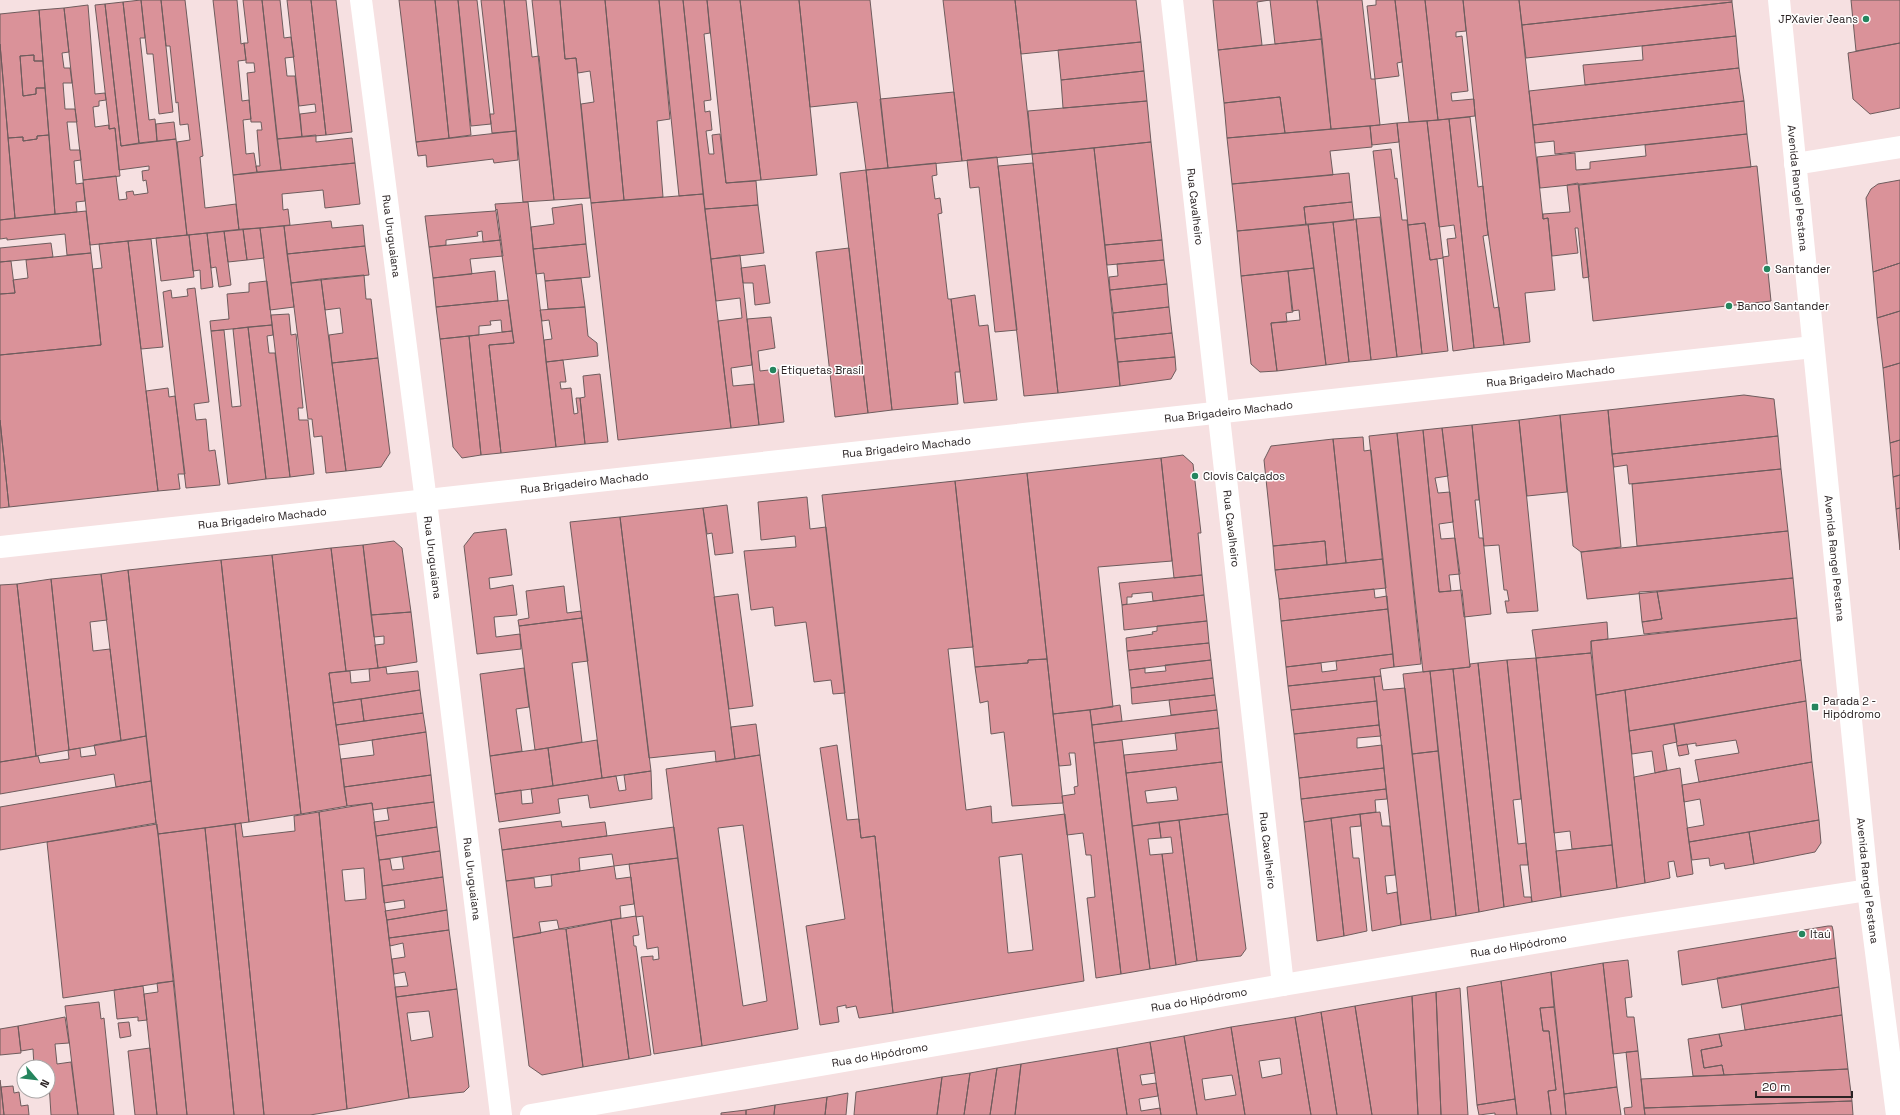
<svg xmlns="http://www.w3.org/2000/svg" width="1900" height="1115" font-family="'Space Grotesk',sans-serif">
<style>
.building{fill:#da9299;stroke:#6e5c5d;fill-rule:evenodd}
.lines{fill:none;stroke-linecap:round;stroke-linejoin:round}
.street{stroke:#fff;stroke-width:22}
.secondary{stroke:#fff;stroke-width:22}
.primary{stroke:#fff;stroke-width:22}
.poi-dot{fill:#25855e;stroke:#fff;stroke-width:1.5}
.labels{text-anchor:middle;dominant-baseline:central;stroke-width:3;stroke-linejoin:round;paint-order:stroke}
.poi-label{font-size:11px;fill:#2a2223;stroke:#fff;text-anchor:start}
.street-label{font-size:11px;fill:#2a2223;stroke:#fff}
</style>
<rect width="100%" height="100%" fill="#f6e0e1"/>
<path class="building" d="M 141,0 L 161,0 L 173,112 L 159,114 L 153,54 L 147,54 Z
M 141,0 L 145,38 L 140,38 L 149,120 L 155,119 L 157,141 L 139,143 L 123,2 Z
M 161,0 L 185,0 L 203,156 L 200,157 L 205,208 L 236,204 L 239,230 L 187,235 L 177,142 L 190,140 L 188,124 L 180,125 L 178,102 L 176,103 L 170,46 L 166,46 Z
M 213,0 L 237,0 L 241,44 L 244,43 L 246,60 L 238,61 L 242,101 L 249,100 L 251,119 L 243,120 L 246,154 L 254,153 L 257,172 L 233,175 Z
M 243,0 L 262,0 L 281,170 L 257,172 L 256,166 L 260,166 L 257,130 L 262,130 L 261,122 L 251,122 L 247,73 L 255,72 L 254,63 L 246,63 L 246,60 L 244,43 L 248,43 Z
M 262,0 L 280,0 L 284,38 L 291,37 L 294,57 L 285,58 L 287,76 L 295,76 L 302,137 L 277,139 Z
M 287,0 L 311,0 L 326,135 L 302,137 L 300,114 L 316,112 L 315,104 L 299,106 Z
M 311,0 L 336,0 L 352,132 L 326,135 Z
M 399,0 L 435,0 L 449,138 L 416,142 Z
M 435,0 L 458,0 L 471,135 L 449,138 Z
M 458,0 L 477,0 L 491,124 L 471,126 Z
M 481,0 L 504,0 L 516,131 L 492,133 L 490,114 L 494,114 Z
M 504,0 L 526,0 L 532,57 L 539,56 L 554,200 L 523,202 Z
M 532,0 L 560,0 L 565,59 L 576,58 L 590,198 L 554,200 Z
M 560,0 L 605,0 L 624,200 L 591,203 L 581,104 L 594,102 L 590,71 L 578,73 L 576,58 L 565,59 Z
M 605,0 L 659,0 L 670,119 L 657,121 L 663,197 L 624,200 Z
M 659,0 L 683,0 L 703,194 L 679,196 Z
M 683,0 L 707,0 L 710,33 L 704,34 L 711,100 L 704,101 L 705,112 L 710,111 L 712,130 L 706,131 L 709,154 L 714,154 L 712,135 L 720,134 L 726,183 L 756,181 L 758,205 L 705,209 Z
M 707,0 L 740,0 L 761,180 L 726,183 Z
M 740,0 L 799,0 L 817,175 L 761,180 Z
M 799,0 L 870,0 L 888,168 L 866,170 L 857,102 L 810,107 Z
M 943,0 L 1015,0 L 1032,154 L 962,161 Z
M 1015,0 L 1136,0 L 1141,42 L 1021,54 Z
M 1213,0 L 1270,0 L 1257,2 L 1262,45 L 1218,50 Z
M 1317,0 L 1362,0 L 1371,79 L 1375,79 L 1380,125 L 1331,129 Z
M 1317,0 L 1322,39 L 1275,44 L 1270,0 Z
M 1376,0 L 1395,0 L 1402,62 L 1397,63 L 1399,76 L 1375,79 L 1367,6 L 1376,5 Z
M 1395,0 L 1425,0 L 1438,120 L 1409,122 Z
M 1425,0 L 1463,0 L 1466,31 L 1456,32 L 1456,37 L 1462,36 L 1468,91 L 1451,93 L 1452,101 L 1474,99 L 1475,116 L 1438,120 Z
M 1463,0 L 1519,0 L 1543,219 L 1548,218 L 1555,290 L 1525,293 L 1530,342 L 1504,345 L 1487,225 Z
M 1519,0 L 1732,0 L 1732,2 L 1522,25 Z
M 1851,0 L 1900,0 L 1900,43 L 1856,51 Z
M 123,2 L 139,143 L 121,146 L 105,4 Z
M 1732,2 L 1736,36 L 1526,58 L 1522,25 Z
M 105,4 L 121,146 L 176,139 L 187,235 L 90,245 L 83,180 L 116,176 L 119,200 L 127,199 L 126,192 L 133,191 L 134,195 L 148,193 L 146,180 L 143,181 L 142,171 L 149,170 L 149,166 L 119,170 L 115,128 L 109,129 L 109,125 L 95,5 Z
M 88,5 L 95,94 L 105,93 L 106,100 L 99,101 L 99,106 L 93,107 L 95,127 L 109,125 L 109,129 L 115,128 L 120,176 L 83,180 L 64,8 Z
M 64,8 L 69,52 L 62,53 L 64,68 L 70,68 L 72,83 L 63,83 L 65,109 L 75,109 L 77,122 L 67,122 L 70,150 L 80,150 L 81,160 L 74,161 L 76,184 L 83,183 L 85,201 L 76,202 L 77,212 L 55,214 L 39,10 Z
M 39,10 L 43,61 L 34,61 L 34,55 L 20,56 L 23,96 L 36,94 L 36,88 L 45,88 L 49,135 L 37,136 L 37,139 L 23,141 L 23,137 L 8,138 L 0,44 L 0,14 Z
M 1736,36 L 1739,68 L 1585,85 L 1583,65 L 1643,60 L 1642,46 Z
M 1322,39 L 1331,129 L 1285,133 L 1280,97 L 1224,103 L 1218,50 Z
M 1141,42 L 1144,71 L 1061,80 L 1058,50 Z
M 1900,43 L 1900,108 L 1870,114 L 1853,99 L 1848,53 Z
M 0,44 L 15,218 L 0,220 Z
M 34,55 L 34,61 L 43,61 L 45,88 L 36,88 L 36,94 L 23,96 L 20,56 Z
M 1739,68 L 1744,101 L 1533,125 L 1529,91 Z
M 1144,71 L 1147,101 L 1063,108 L 1061,80 Z
M 954,92 L 962,161 L 888,168 L 880,99 Z
M 1280,97 L 1285,133 L 1227,138 L 1224,103 Z
M 1147,101 L 1151,142 L 1032,154 L 1028,111 Z
M 1744,101 L 1747,134 L 1555,154 L 1554,141 L 1535,143 L 1533,125 Z
M 1470,117 L 1478,187 L 1483,186 L 1488,235 L 1483,236 L 1494,308 L 1499,307 L 1504,345 L 1474,348 L 1449,119 Z
M 1449,119 L 1474,348 L 1453,351 L 1443,258 L 1443,257 L 1449,256 L 1447,239 L 1456,238 L 1454,225 L 1439,227 L 1427,121 Z
M 1427,121 L 1443,257 L 1443,258 L 1430,260 L 1425,223 L 1408,225 L 1397,123 Z
M 174,122 L 176,139 L 157,141 L 156,124 Z
M 1397,123 L 1399,142 L 1372,145 L 1370,126 Z
M 1370,126 L 1372,147 L 1330,151 L 1333,175 L 1232,184 L 1227,138 Z
M 516,131 L 518,160 L 494,163 L 493,159 L 427,167 L 426,155 L 418,156 L 416,142 Z
M 1747,134 L 1751,167 L 1540,188 L 1537,157 L 1575,153 L 1576,170 L 1590,169 L 1590,162 L 1646,156 L 1645,145 Z
M 49,135 L 55,214 L 15,218 L 8,138 L 23,137 L 23,141 L 37,139 L 37,136 Z
M 316,135 L 316,142 L 352,138 L 355,163 L 281,170 L 277,139 Z
M 1151,142 L 1162,240 L 1105,245 L 1094,148 Z
M 1094,148 L 1120,386 L 1058,393 L 1032,154 Z
M 1391,149 L 1395,179 L 1397,178 L 1402,220 L 1407,220 L 1422,354 L 1397,357 L 1373,151 Z
M 997,157 L 1017,330 L 995,332 L 979,187 L 970,188 L 967,160 Z
M 355,163 L 360,204 L 325,208 L 323,190 L 282,194 L 283,210 L 288,209 L 290,225 L 239,230 L 233,175 Z
M 936,163 L 937,175 L 932,176 L 935,199 L 940,198 L 942,213 L 938,214 L 948,299 L 951,299 L 960,372 L 955,372 L 958,404 L 892,410 L 866,170 Z
M 1033,163 L 1058,393 L 1024,396 L 998,166 Z
M 1757,166 L 1771,301 L 1593,321 L 1579,185 Z
M 866,170 L 892,410 L 868,413 L 840,173 Z
M 1349,173 L 1352,202 L 1304,207 L 1306,225 L 1237,231 L 1232,184 Z
M 1900,180 L 1900,263 L 1873,272 L 1866,198 L 1871,189 L 1878,184 Z
M 1578,183 L 1589,277 L 1583,278 L 1578,228 L 1575,228 L 1578,253 L 1552,256 L 1548,218 L 1543,219 L 1543,214 L 1570,212 L 1567,185 Z
M 703,194 L 731,428 L 618,440 L 591,203 Z
M 528,202 L 556,447 L 501,453 L 489,345 L 514,343 L 495,204 Z
M 1352,202 L 1354,220 L 1306,225 L 1304,207 Z
M 582,204 L 586,244 L 533,249 L 531,227 L 554,224 L 552,208 Z
M 758,205 L 764,253 L 711,259 L 705,209 Z
M 497,209 L 501,240 L 483,242 L 482,231 L 477,232 L 478,236 L 446,240 L 446,245 L 429,247 L 425,216 L 495,211 Z
M 86,211 L 91,253 L 67,255 L 65,234 L 7,240 L 7,238 L 0,239 L 0,220 Z
M 1380,217 L 1397,357 L 1371,360 L 1356,219 Z
M 1356,219 L 1371,360 L 1349,362 L 1333,222 Z
M 331,221 L 332,228 L 363,225 L 365,246 L 287,254 L 284,226 Z
M 1333,222 L 1349,362 L 1326,365 L 1308,224 Z
M 1425,223 L 1430,260 L 1437,259 L 1448,351 L 1422,354 L 1408,225 Z
M 1308,224 L 1314,268 L 1241,276 L 1237,231 Z
M 284,226 L 294,307 L 270,310 L 260,228 Z
M 260,228 L 264,258 L 247,260 L 243,229 Z
M 243,229 L 247,260 L 228,262 L 224,231 Z
M 224,231 L 231,285 L 219,287 L 216,267 L 211,268 L 207,233 Z
M 207,233 L 213,287 L 201,289 L 200,270 L 193,271 L 189,235 Z
M 189,235 L 194,277 L 161,281 L 156,238 Z
M 151,239 L 163,347 L 141,349 L 128,241 Z
M 501,240 L 503,256 L 470,259 L 472,274 L 433,278 L 429,247 Z
M 1162,240 L 1164,260 L 1107,265 L 1105,245 Z
M 128,241 L 158,491 L 9,507 L 0,420 L 0,355 L 101,345 L 93,269 L 102,268 L 99,244 Z
M 51,243 L 53,257 L 0,262 L 0,248 Z
M 586,244 L 590,277 L 545,281 L 544,273 L 536,274 L 533,249 Z
M 365,246 L 369,275 L 291,283 L 287,254 Z
M 849,248 L 868,413 L 835,417 L 816,252 Z
M 91,253 L 101,345 L 0,355 L 0,294 L 15,293 L 13,280 L 28,278 L 26,260 Z
M 740,255 L 752,365 L 731,368 L 733,386 L 754,384 L 759,425 L 731,428 L 718,321 L 742,318 L 740,298 L 716,301 L 711,259 Z
M 1164,260 L 1167,284 L 1110,290 L 1109,277 L 1118,276 L 1117,264 Z
M 11,261 L 15,293 L 0,294 L 0,262 Z
M 1900,263 L 1900,311 L 1877,318 L 1873,272 Z
M 765,265 L 770,303 L 755,305 L 753,283 L 743,283 L 741,268 Z
M 1314,268 L 1326,365 L 1277,371 L 1271,323 L 1300,320 L 1299,310 L 1292,311 L 1288,271 Z
M 495,271 L 498,301 L 436,307 L 433,278 Z
M 1288,271 L 1293,312 L 1286,313 L 1287,322 L 1271,323 L 1277,371 L 1260,372 L 1251,364 L 1241,276 Z
M 364,275 L 366,299 L 371,299 L 378,358 L 332,363 L 329,335 L 343,333 L 340,308 L 325,310 L 321,279 Z
M 581,278 L 585,307 L 548,309 L 545,281 Z
M 321,279 L 346,471 L 326,473 L 322,436 L 314,437 L 312,419 L 308,419 L 291,283 Z
M 267,281 L 272,325 L 211,331 L 210,321 L 229,319 L 227,294 L 249,292 L 249,283 Z
M 1167,284 L 1169,307 L 1113,313 L 1110,290 Z
M 195,288 L 209,402 L 194,404 L 196,420 L 206,419 L 209,451 L 215,450 L 220,485 L 186,488 L 163,292 L 171,290 L 172,298 L 188,296 L 187,289 Z
M 975,295 L 979,326 L 988,325 L 997,400 L 964,403 L 951,299 Z
M 508,300 L 512,331 L 502,332 L 501,320 L 490,321 L 491,325 L 479,326 L 479,335 L 440,339 L 436,307 Z
M 585,307 L 588,336 L 597,343 L 598,356 L 546,362 L 544,340 L 552,339 L 549,320 L 542,321 L 540,310 Z
M 1169,307 L 1172,333 L 1115,339 L 1113,313 Z
M 1900,311 L 1900,363 L 1883,368 L 1877,318 Z
M 289,314 L 291,335 L 296,334 L 303,408 L 298,408 L 299,420 L 308,420 L 314,474 L 290,477 L 271,315 Z
M 771,317 L 775,348 L 758,351 L 760,371 L 778,369 L 784,422 L 759,425 L 747,319 Z
M 272,325 L 273,335 L 267,336 L 269,353 L 275,353 L 290,477 L 266,479 L 248,327 Z
M 248,327 L 266,479 L 228,484 L 211,331 L 224,330 L 232,407 L 241,406 L 233,329 Z
M 512,331 L 514,343 L 489,345 L 501,453 L 481,455 L 469,336 Z
M 1172,333 L 1175,357 L 1118,362 L 1115,339 Z
M 469,336 L 481,455 L 462,458 L 453,447 L 440,339 Z
M 1175,357 L 1176,370 L 1171,379 L 1120,386 L 1118,362 Z
M 378,358 L 390,453 L 381,467 L 346,471 L 332,363 Z
M 563,360 L 566,382 L 560,382 L 561,389 L 571,388 L 574,414 L 578,413 L 576,398 L 580,398 L 585,444 L 556,447 L 546,362 Z
M 1900,363 L 1900,440 L 1890,443 L 1883,368 Z
M 600,374 L 608,442 L 585,444 L 580,398 L 585,397 L 583,376 Z
M 168,388 L 169,397 L 175,396 L 185,474 L 178,474 L 180,489 L 158,491 L 146,391 Z
M 1744,395 L 1774,399 L 1778,436 L 1612,454 L 1608,410 Z
M 1608,410 L 1621,547 L 1581,552 L 1573,546 L 1560,415 Z
M 1560,415 L 1567,492 L 1527,496 L 1519,420 Z
M 0,420 L 9,507 L 0,508 Z
M 1519,420 L 1538,611 L 1507,613 L 1505,601 L 1509,601 L 1507,590 L 1504,590 L 1499,545 L 1484,546 L 1472,425 Z
M 1472,425 L 1479,500 L 1475,500 L 1479,538 L 1483,538 L 1491,614 L 1464,617 L 1442,428 Z
M 1442,428 L 1448,476 L 1435,478 L 1438,493 L 1450,492 L 1453,522 L 1439,524 L 1441,539 L 1455,538 L 1460,574 L 1449,575 L 1451,591 L 1439,592 L 1423,430 Z
M 1423,430 L 1439,592 L 1462,590 L 1470,667 L 1423,672 L 1397,433 Z
M 1397,433 L 1421,664 L 1394,667 L 1369,436 Z
M 1778,436 L 1781,469 L 1629,484 L 1627,465 L 1614,467 L 1612,454 Z
M 1363,437 L 1364,451 L 1371,450 L 1383,559 L 1346,563 L 1333,439 Z
M 1333,439 L 1346,563 L 1327,565 L 1325,541 L 1273,546 L 1264,460 L 1271,446 Z
M 1900,440 L 1900,475 L 1893,477 L 1890,443 Z
M 1183,455 L 1193,464 L 1201,533 L 1198,533 L 1202,575 L 1174,578 L 1161,458 Z
M 1161,458 L 1172,561 L 1098,567 L 1113,707 L 1053,714 L 1027,473 Z
M 1781,469 L 1788,531 L 1637,546 L 1632,484 Z
M 1027,473 L 1047,659 L 1028,660 L 1028,663 L 975,667 L 955,481 Z
M 1900,475 L 1900,508 L 1896,509 L 1893,477 Z
M 955,481 L 973,647 L 948,649 L 966,810 L 991,806 L 992,823 L 1065,814 L 1084,981 L 893,1013 L 875,836 L 861,838 L 822,495 ZM 1022,854 L 1033,950 L 1008,953 L 999,857 Z
M 807,497 L 810,529 L 826,527 L 845,693 L 833,694 L 831,680 L 814,682 L 806,622 L 775,626 L 773,607 L 751,610 L 744,551 L 796,547 L 795,536 L 761,540 L 758,502 Z
M 727,505 L 733,553 L 715,555 L 712,533 L 707,534 L 703,508 Z
M 703,508 L 735,759 L 716,762 L 715,751 L 649,758 L 620,517 Z
M 1900,508 L 1900,550 L 1896,509 Z
M 620,517 L 651,771 L 602,778 L 570,522 Z
M 506,529 L 512,575 L 489,578 L 490,589 L 513,585 L 517,615 L 494,617 L 496,637 L 520,634 L 521,649 L 477,654 L 464,546 L 474,533 Z
M 1788,531 L 1793,578 L 1587,599 L 1581,552 Z
M 394,541 L 402,548 L 411,612 L 371,615 L 363,545 Z
M 1325,541 L 1327,565 L 1275,570 L 1273,546 Z
M 363,545 L 378,668 L 346,671 L 331,548 Z
M 331,548 L 346,671 L 329,673 L 347,806 L 301,814 L 272,555 Z
M 272,555 L 301,814 L 249,822 L 221,560 Z
M 1383,559 L 1386,588 L 1279,599 L 1275,570 Z
M 221,560 L 249,822 L 158,834 L 156,823 L 128,570 Z
M 128,570 L 146,736 L 121,741 L 101,574 Z
M 101,574 L 107,620 L 90,622 L 93,651 L 110,649 L 121,741 L 69,750 L 51,579 Z
M 1202,575 L 1204,595 L 1153,601 L 1152,592 L 1132,594 L 1132,597 L 1127,597 L 1127,604 L 1122,605 L 1119,583 Z
M 1793,578 L 1797,618 L 1644,634 L 1642,622 L 1662,619 L 1657,591 Z
M 51,579 L 69,750 L 36,756 L 17,584 Z
M 17,584 L 36,756 L 0,762 L 0,585 Z
M 564,586 L 567,613 L 581,611 L 582,618 L 519,626 L 518,620 L 529,618 L 526,591 Z
M 1374,589 L 1375,598 L 1387,596 L 1388,609 L 1281,621 L 1279,599 Z
M 1657,591 L 1662,619 L 1642,622 L 1639,592 Z
M 738,594 L 753,706 L 729,709 L 714,597 Z
M 1204,595 L 1207,621 L 1124,630 L 1122,605 Z
M 1388,609 L 1393,654 L 1286,667 L 1281,621 Z
M 411,612 L 417,662 L 378,668 L 375,645 L 384,644 L 384,636 L 374,637 L 371,615 Z
M 582,618 L 588,661 L 572,663 L 582,742 L 535,750 L 519,626 Z
M 1797,618 L 1801,660 L 1596,695 L 1591,641 Z
M 1207,621 L 1209,643 L 1127,651 L 1126,638 L 1153,634 L 1152,632 L 1157,631 L 1157,626 Z
M 1607,622 L 1608,639 L 1591,641 L 1591,653 L 1536,658 L 1532,630 Z
M 1209,643 L 1211,660 L 1129,670 L 1127,651 Z
M 1591,653 L 1612,845 L 1572,849 L 1570,831 L 1554,833 L 1536,658 Z
M 1393,654 L 1394,667 L 1380,669 L 1381,676 L 1288,686 L 1286,667 L 1321,663 L 1322,672 L 1337,670 L 1336,661 Z
M 1536,658 L 1561,897 L 1532,902 L 1507,660 Z
M 1047,659 L 1063,803 L 1012,806 L 1004,732 L 991,734 L 988,701 L 980,703 L 975,667 L 1028,663 L 1028,660 Z
M 1211,660 L 1213,678 L 1131,688 L 1129,670 L 1145,668 L 1145,673 L 1166,671 L 1165,665 Z
M 1507,660 L 1521,799 L 1513,800 L 1518,844 L 1526,843 L 1528,865 L 1520,865 L 1524,897 L 1531,897 L 1532,902 L 1504,907 L 1478,663 Z
M 1801,660 L 1806,701 L 1629,731 L 1625,690 Z
M 1478,663 L 1504,907 L 1479,912 L 1453,669 L 1470,667 L 1470,664 Z
M 386,667 L 387,674 L 418,671 L 420,690 L 333,703 L 329,673 L 350,671 L 351,683 L 370,681 L 369,669 Z
M 524,668 L 529,707 L 516,709 L 522,751 L 490,756 L 480,674 Z
M 1453,669 L 1479,912 L 1456,916 L 1430,671 Z
M 1430,671 L 1438,751 L 1412,754 L 1403,674 Z
M 1381,676 L 1383,690 L 1405,688 L 1431,920 L 1401,925 L 1374,677 Z
M 1374,677 L 1377,701 L 1291,710 L 1288,686 Z
M 1213,678 L 1215,695 L 1132,704 L 1131,688 Z
M 420,690 L 423,713 L 364,721 L 361,699 Z
M 1625,690 L 1645,883 L 1617,888 L 1596,695 Z
M 1215,695 L 1217,710 L 1171,715 L 1169,700 Z
M 361,699 L 364,721 L 336,725 L 333,703 Z
M 1377,701 L 1379,725 L 1294,734 L 1291,710 Z
M 1806,701 L 1812,762 L 1699,782 L 1695,760 L 1739,753 L 1736,740 L 1696,746 L 1696,743 L 1677,746 L 1674,724 Z
M 1120,705 L 1122,721 L 1092,725 L 1090,710 Z
M 1090,710 L 1121,974 L 1096,978 L 1087,898 L 1095,897 L 1091,855 L 1086,855 L 1083,833 L 1067,835 L 1062,796 L 1075,794 L 1074,787 L 1078,786 L 1075,753 L 1069,753 L 1071,765 L 1059,766 L 1053,714 Z
M 1217,710 L 1219,728 L 1094,743 L 1092,725 Z
M 423,713 L 426,732 L 339,745 L 336,725 Z
M 756,724 L 760,755 L 735,759 L 731,727 Z
M 1674,724 L 1677,742 L 1663,745 L 1667,770 L 1655,773 L 1652,751 L 1632,754 L 1629,731 Z
M 1379,725 L 1381,736 L 1357,738 L 1357,748 L 1382,745 L 1384,768 L 1299,778 L 1294,734 Z
M 1219,728 L 1222,762 L 1126,773 L 1124,755 L 1177,750 L 1175,733 Z
M 426,732 L 431,775 L 344,787 L 341,759 L 374,755 L 372,740 Z
M 146,736 L 151,781 L 116,787 L 114,774 L 0,794 L 0,762 L 38,756 L 40,763 L 69,759 L 68,750 L 80,748 L 81,757 L 96,755 L 94,745 Z
M 597,740 L 602,778 L 553,786 L 548,748 Z
M 1122,740 L 1150,969 L 1121,974 L 1094,743 Z
M 1687,744 L 1689,754 L 1679,756 L 1677,746 Z
M 837,745 L 847,820 L 859,819 L 861,838 L 875,836 L 893,1013 L 859,1018 L 856,1006 L 846,1008 L 846,1005 L 837,1007 L 839,1022 L 820,1025 L 806,926 L 845,919 L 820,748 Z
M 548,748 L 553,786 L 495,794 L 490,756 Z
M 1438,751 L 1456,916 L 1431,920 L 1412,754 Z
M 760,755 L 798,1029 L 702,1046 L 666,769 ZM 743,825 L 767,1001 L 743,1006 L 718,828 Z
M 1222,762 L 1228,814 L 1132,826 L 1126,773 ZM 1176,787 L 1178,800 L 1147,803 L 1145,791 Z
M 1812,762 L 1819,820 L 1689,842 L 1687,828 L 1704,825 L 1700,799 L 1684,802 L 1682,785 Z
M 1384,768 L 1386,789 L 1301,799 L 1299,778 Z
M 1680,768 L 1693,874 L 1677,877 L 1674,861 L 1668,862 L 1670,878 L 1645,883 L 1634,777 Z
M 651,771 L 652,799 L 590,808 L 588,795 L 558,799 L 560,813 L 499,822 L 495,794 L 521,790 L 522,804 L 533,803 L 531,789 L 616,776 L 619,791 L 626,790 L 624,775 Z
M 431,775 L 434,802 L 373,810 L 372,803 L 347,806 L 344,787 Z
M 151,781 L 156,823 L 0,850 L 0,807 Z
M 1386,789 L 1387,799 L 1375,800 L 1376,812 L 1304,822 L 1301,799 Z
M 434,802 L 437,827 L 376,836 L 374,822 L 389,820 L 387,808 Z
M 372,803 L 409,1098 L 347,1109 L 319,812 ZM 364,868 L 366,899 L 345,901 L 342,870 Z
M 319,812 L 347,1109 L 310,1115 L 264,1115 L 235,824 L 241,823 L 243,837 L 295,831 L 294,816 Z
M 1380,812 L 1382,826 L 1390,826 L 1395,875 L 1385,876 L 1387,894 L 1397,892 L 1401,925 L 1372,931 L 1360,814 Z
M 1228,814 L 1246,949 L 1241,956 L 1197,961 L 1179,820 Z
M 1360,814 L 1361,826 L 1350,827 L 1353,858 L 1359,858 L 1367,931 L 1344,936 L 1331,818 Z
M 1331,818 L 1344,936 L 1317,941 L 1304,822 Z
M 1179,820 L 1197,961 L 1176,965 L 1162,854 L 1173,853 L 1171,837 L 1161,838 L 1159,822 Z
M 1819,820 L 1821,843 L 1815,852 L 1754,864 L 1749,832 Z
M 561,821 L 562,827 L 605,822 L 607,836 L 502,850 L 499,829 Z
M 1159,822 L 1161,838 L 1148,839 L 1150,855 L 1162,854 L 1176,965 L 1150,969 L 1132,826 Z
M 157,824 L 174,981 L 63,998 L 47,842 Z
M 235,824 L 264,1115 L 234,1115 L 205,828 Z
M 437,827 L 440,851 L 379,860 L 376,836 Z
M 674,827 L 678,858 L 614,866 L 612,854 L 579,858 L 580,871 L 506,881 L 502,850 Z
M 205,828 L 234,1115 L 187,1115 L 158,834 Z
M 1749,832 L 1754,864 L 1725,869 L 1724,863 L 1710,866 L 1709,858 L 1692,860 L 1689,842 Z
M 1612,845 L 1617,888 L 1561,897 L 1556,851 Z
M 440,851 L 443,877 L 382,886 L 379,860 L 390,859 L 392,870 L 404,869 L 402,857 Z
M 678,858 L 702,1046 L 654,1054 L 641,957 L 653,956 L 653,960 L 659,959 L 658,947 L 647,949 L 643,916 L 636,917 L 629,864 Z
M 614,866 L 616,879 L 631,877 L 634,904 L 620,906 L 621,918 L 559,929 L 557,920 L 539,922 L 541,933 L 513,938 L 506,881 L 534,878 L 535,888 L 552,886 L 551,875 Z
M 443,877 L 447,910 L 387,920 L 385,911 L 405,908 L 404,900 L 384,903 L 382,886 Z
M 447,910 L 449,930 L 389,938 L 387,920 Z
M 636,916 L 639,935 L 633,936 L 634,946 L 636,946 L 651,1055 L 629,1059 L 611,920 Z
M 611,920 L 629,1059 L 583,1067 L 566,929 Z
M 1828,926 L 1832,926 L 1833,930 L 1836,958 L 1682,985 L 1678,951 Z
M 559,929 L 566,929 L 583,1067 L 542,1075 L 529,1066 L 513,938 Z
M 449,930 L 457,989 L 396,997 L 395,987 L 408,986 L 405,972 L 394,974 L 393,967 L 392,959 L 405,957 L 403,943 L 390,946 L 389,938 Z
M 1836,958 L 1839,987 L 1722,1008 L 1717,978 Z
M 1628,960 L 1632,997 L 1625,998 L 1627,1017 L 1634,1017 L 1638,1051 L 1613,1054 L 1603,963 Z
M 1603,963 L 1617,1087 L 1564,1094 L 1551,972 Z
M 1551,972 L 1554,1007 L 1540,1008 L 1543,1031 L 1549,1031 L 1556,1090 L 1548,1091 L 1551,1115 L 1517,1115 L 1501,981 Z
M 174,981 L 187,1115 L 157,1115 L 144,994 L 158,992 L 157,983 Z
M 1501,981 L 1515,1099 L 1477,1105 L 1467,987 Z
M 143,986 L 147,1020 L 138,1021 L 138,1017 L 117,1019 L 114,990 Z
M 1839,987 L 1842,1015 L 1745,1030 L 1741,1004 Z
M 1460,988 L 1468,1115 L 1441,1115 L 1436,992 Z
M 457,989 L 469,1087 L 464,1092 L 409,1098 L 396,997 ZM 429,1011 L 433,1037 L 411,1041 L 407,1013 Z
M 1436,992 L 1441,1115 L 1418,1115 L 1412,996 Z
M 1412,996 L 1418,1115 L 1372,1115 L 1355,1006 Z
M 99,1002 L 101,1019 L 104,1018 L 114,1115 L 78,1115 L 65,1006 Z
M 1355,1006 L 1372,1115 L 1337,1115 L 1321,1012 Z
M 1554,1007 L 1564,1094 L 1566,1115 L 1551,1115 L 1548,1091 L 1556,1090 L 1549,1031 L 1543,1031 L 1540,1008 Z
M 1321,1012 L 1337,1115 L 1311,1115 L 1295,1017 Z
M 1842,1015 L 1848,1069 L 1724,1075 L 1722,1065 L 1704,1068 L 1701,1050 L 1722,1046 L 1719,1034 Z
M 65,1017 L 69,1043 L 55,1044 L 57,1064 L 71,1062 L 78,1115 L 51,1115 L 48,1067 L 34,1067 L 33,1049 L 21,1051 L 18,1026 Z
M 1295,1017 L 1311,1115 L 1245,1115 L 1231,1027 ZM 1280,1058 L 1282,1074 L 1262,1078 L 1259,1061 Z
M 129,1022 L 131,1036 L 120,1038 L 118,1023 Z
M 18,1026 L 21,1053 L 0,1055 L 0,1029 Z
M 1231,1027 L 1245,1115 L 1197,1115 L 1184,1036 ZM 1232,1075 L 1236,1095 L 1205,1100 L 1202,1079 Z
M 1719,1034 L 1722,1046 L 1701,1050 L 1704,1068 L 1722,1065 L 1724,1075 L 1693,1076 L 1688,1039 Z
M 1184,1036 L 1197,1115 L 1161,1115 L 1150,1042 Z
M 1150,1042 L 1155,1073 L 1140,1075 L 1142,1085 L 1156,1083 L 1158,1096 L 1139,1099 L 1141,1111 L 1160,1108 L 1161,1115 L 1127,1115 L 1117,1048 Z
M 150,1048 L 157,1115 L 135,1115 L 128,1051 Z
M 1117,1048 L 1127,1115 L 1015,1115 L 1021,1064 Z
M 1638,1051 L 1645,1115 L 1625,1115 L 1624,1108 L 1632,1107 L 1626,1052 Z
M 1021,1064 L 1015,1115 L 990,1115 L 997,1068 Z
M 997,1068 L 990,1115 L 964,1115 L 970,1073 Z
M 1848,1069 L 1852,1101 L 1644,1108 L 1641,1079 Z
M 970,1073 L 964,1115 L 937,1115 L 942,1077 Z
M 942,1077 L 937,1115 L 854,1115 L 856,1092 Z
M 0,1080 L 1,1087 L 4,1115 L 0,1115 Z
M 13,1086 L 14,1093 L 19,1092 L 21,1106 L 28,1105 L 29,1115 L 4,1115 L 1,1087 Z
M 1617,1087 L 1621,1115 L 1566,1115 L 1564,1094 Z
M 848,1093 L 846,1115 L 825,1115 L 827,1097 Z
M 827,1097 L 825,1115 L 774,1115 L 775,1105 Z
M 1515,1099 L 1517,1115 L 1495,1115 L 1495,1113 L 1479,1115 L 1477,1105 Z
M 1852,1101 L 1853,1115 L 1645,1115 L 1644,1108 Z
M 775,1105 L 774,1115 L 746,1115 L 746,1110 Z
M 746,1110 L 746,1115 L 721,1115 L 721,1113 Z"/>
<g class="lines">
<g class="street">
<path id="s1" d="M 361,0 L 426,501 L 501,1115"/>
<path id="s2" d="M 0,547 L 1813,347"/>
</g>
<g class="secondary">
<path id="s3" d="M 1172,0 L 1283,985"/>
<path d="M 1795,164 L 1900,147"/>
<path id="s4" d="M 531,1115 L 1283,985 L 1623,928 L 1868,890"/>
</g>
<path class="primary" id="s5" d="M 1779,0 L 1868,890 L 1897,1115"/>
</g>
<g class="poi-dot">
<circle cx="1866" cy="19" r="4"/>
<circle cx="1767" cy="269" r="4"/>
<circle cx="1729" cy="306" r="4"/>
<circle cx="773" cy="370" r="4"/>
<circle cx="1195" cy="476" r="4"/>
<rect x="1811" y="703" width="8" height="8" rx="2"/>
<circle cx="1802" cy="934" r="4"/>
</g>
<g class="labels">
<g class="poi-label">
<text x="1858" y="19" text-anchor="end">JPXavier Jeans</text>
<text x="1775" y="269">Santander</text>
<text x="1737" y="306">Banco Santander</text>
<text x="781" y="370">Etiquetas Brasil</text>
<text x="1203" y="476">Clovis Calçados</text>
<text x="1823" y="701">Parada 2 -<tspan x="1823" dy="13">Hipódromo</tspan></text>
<text x="1810" y="934">Itaú</text>
</g>
<g class="street-label">
<text stroke="none"><textPath href="#s5" startOffset="189">Avenida Rangel Pestana</textPath></text>
<text stroke="none"><textPath href="#s3" startOffset="208">Rua Cavalheiro</textPath></text>
<text stroke="none"><textPath href="#s1" startOffset="238">Rua Uruguaiana</textPath></text>
<text stroke="none"><textPath href="#s2" startOffset="1560">Rua Brigadeiro Machado</textPath></text>
<text stroke="none"><textPath href="#s2" startOffset="1236">Rua Brigadeiro Machado</textPath></text>
<text stroke="none"><textPath href="#s2" startOffset="912">Rua Brigadeiro Machado</textPath></text>
<text stroke="none"><textPath href="#s2" startOffset="588">Rua Brigadeiro Machado</textPath></text>
<text stroke="none"><textPath href="#s2" startOffset="264">Rua Brigadeiro Machado</textPath></text>
<text stroke="none"><textPath href="#s3" startOffset="532">Rua Cavalheiro</textPath></text>
<text stroke="none"><textPath href="#s1" startOffset="562">Rua Uruguaiana</textPath></text>
<text stroke="none"><textPath href="#s5" startOffset="561">Avenida Rangel Pestana</textPath></text>
<text stroke="none"><textPath href="#s3" startOffset="856">Rua Cavalheiro</textPath></text>
<text stroke="none"><textPath href="#s1" startOffset="886">Rua Uruguaiana</textPath></text>
<text stroke="none"><textPath href="#s5" startOffset="885">Avenida Rangel Pestana</textPath></text>
<text stroke="none"><textPath href="#s4" startOffset="1002">Rua do Hipódromo</textPath></text>
<text stroke="none"><textPath href="#s4" startOffset="678">Rua do Hipódromo</textPath></text>
<text stroke="none"><textPath href="#s4" startOffset="354">Rua do Hipódromo</textPath></text>
</g>
</g>
<g transform="translate(36 1079) rotate(118)"><circle r="19" fill="#ffffff" stroke="#aaa7a7"/>
<path d="M0-3L7 15L0 10L-7 15Z" fill="#25855e"/>
<text y="-6" font-size="11" font-weight="bold" text-anchor="middle" fill="#2a2223">N</text>
</g>
<path d="M1756 1091v6h96v-6" fill="none" stroke="#2a2223" stroke-width="2"/>
<text x="1762" y="1091" font-size="12" fill="#2a2223" stroke="#ffffff" stroke-width="3" paint-order="stroke">20 m</text>
</svg>
